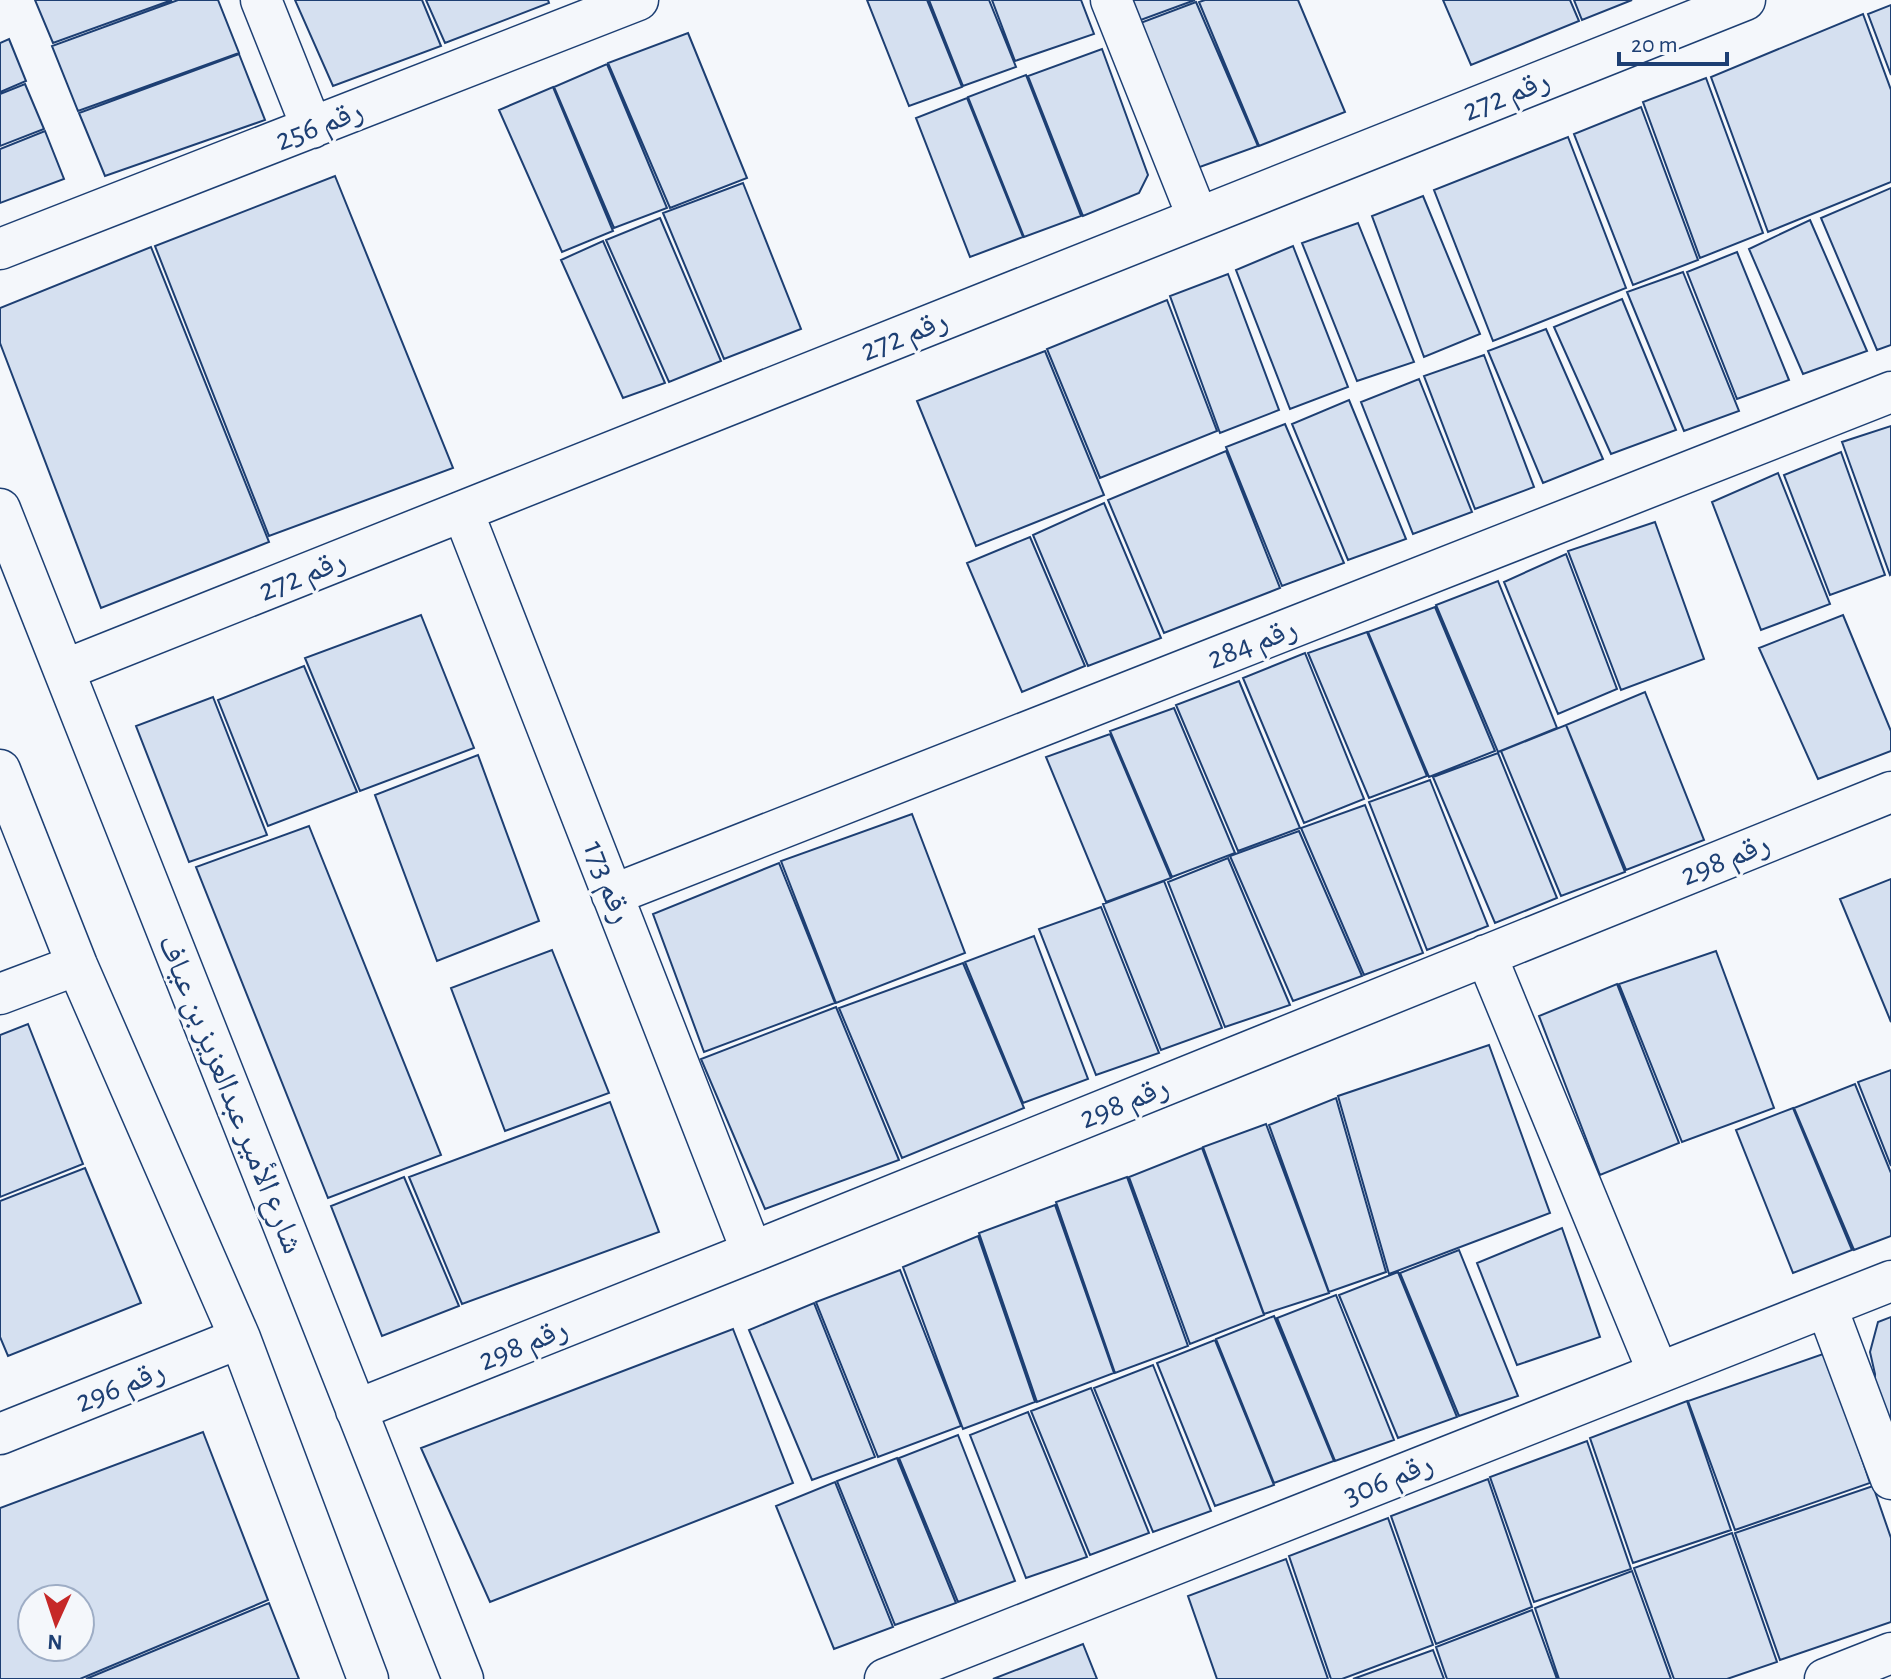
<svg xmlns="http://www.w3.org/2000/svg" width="1891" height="1679" font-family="'Alegreya Sans','Noto Naskh Arabic',sans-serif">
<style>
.building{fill:#d5e0f0;stroke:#1d3f73;stroke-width:2;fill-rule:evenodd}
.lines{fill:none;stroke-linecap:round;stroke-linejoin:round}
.minor-casing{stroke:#1d3f73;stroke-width:43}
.minor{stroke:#f4f7fb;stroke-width:40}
.labels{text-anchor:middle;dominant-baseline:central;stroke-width:6;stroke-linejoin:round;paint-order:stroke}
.street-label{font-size:32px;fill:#1d3f73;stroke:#f4f7fb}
</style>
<rect width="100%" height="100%" fill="#f4f7fb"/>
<path class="building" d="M 35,0 L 172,0 L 53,43 Z
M 178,0 L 218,0 L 239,53 L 78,111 L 52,46 Z
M 295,0 L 422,0 L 441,46 L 333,86 Z
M 426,0 L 548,0 L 549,3 L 445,43 Z
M 867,0 L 927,0 L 962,87 L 909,106 Z
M 929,0 L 989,0 L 1016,67 L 963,86 Z
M 992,0 L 1081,0 L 1094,34 L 1015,61 Z
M 1130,0 L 1195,0 L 1138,21 Z
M 1205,0 L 1298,0 L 1345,112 L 1259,146 L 1199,2 Z
M 1443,0 L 1570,0 L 1579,21 L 1471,65 Z
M 1574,0 L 1632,0 L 1582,20 Z
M 1196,2 L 1258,146 L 1197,168 L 1135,25 Z
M 1891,5 L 1891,75 L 1868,14 Z
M 1863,14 L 1891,90 L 1891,182 L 1768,232 L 1711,77 Z
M 688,33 L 747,178 L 670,208 L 608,63 Z
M 9,39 L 26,81 L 0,92 L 0,43 Z
M 1102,49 L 1148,175 L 1139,193 L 1083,216 L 1028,76 Z
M 239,54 L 265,120 L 105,176 L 79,113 Z
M 607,64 L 667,208 L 614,228 L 554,87 Z
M 1026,75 L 1081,216 L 1024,237 L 968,97 Z
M 1706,78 L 1763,233 L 1700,258 L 1643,102 Z
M 25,84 L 44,129 L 0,146 L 0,94 Z
M 553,87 L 613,231 L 562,252 L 499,110 Z
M 967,98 L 1023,237 L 970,257 L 916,118 Z
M 1641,107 L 1698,260 L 1633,285 L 1574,134 Z
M 45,131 L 64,179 L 0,203 L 0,149 Z
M 1568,137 L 1626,288 L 1493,341 L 1434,190 Z
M 335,176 L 453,468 L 269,536 L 155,246 Z
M 743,183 L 801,329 L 724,359 L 663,213 Z
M 1891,188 L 1891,345 L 1877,350 L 1821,218 Z
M 1423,196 L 1480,334 L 1424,357 L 1372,216 Z
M 660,218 L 721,361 L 669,382 L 606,240 Z
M 1810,220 L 1867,351 L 1803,374 L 1749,249 Z
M 1358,223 L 1414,362 L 1357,381 L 1302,243 Z
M 603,241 L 665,383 L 623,398 L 561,260 Z
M 1293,246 L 1348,387 L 1290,409 L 1236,270 Z
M 151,247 L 269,542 L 101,608 L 0,343 L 0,308 Z
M 1737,252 L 1789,380 L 1737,399 L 1687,272 Z
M 1683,272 L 1739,411 L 1684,431 L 1627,292 Z
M 1228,274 L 1279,410 L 1220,433 L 1170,296 Z
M 1622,299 L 1676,430 L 1611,454 L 1554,327 Z
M 1167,300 L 1217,431 L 1100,478 L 1047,349 Z
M 1546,329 L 1603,459 L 1543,483 L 1488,351 Z
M 1045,351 L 1104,495 L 976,546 L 917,401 Z
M 1484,355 L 1534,487 L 1475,509 L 1424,376 Z
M 1419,379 L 1472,512 L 1413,534 L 1361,402 Z
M 1349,400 L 1406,539 L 1348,560 L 1292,424 Z
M 1285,424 L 1344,563 L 1282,586 L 1226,447 Z
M 1891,426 L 1891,574 L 1890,575 L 1842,442 Z
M 1226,451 L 1280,588 L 1164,633 L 1108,500 Z
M 1841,452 L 1885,575 L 1830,595 L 1784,475 Z
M 1778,473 L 1830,604 L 1761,630 L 1712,502 Z
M 1104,503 L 1161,638 L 1088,666 L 1033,535 Z
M 1655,522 L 1704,659 L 1621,690 L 1568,551 Z
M 1030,537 L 1085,666 L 1022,692 L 967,563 Z
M 1566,554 L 1617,689 L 1558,714 L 1504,582 Z
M 1498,581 L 1557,728 L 1498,752 L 1436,605 Z
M 1435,607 L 1495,751 L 1429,777 L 1368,632 Z
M 421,615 L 474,748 L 360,791 L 305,658 Z
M 1843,615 L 1891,731 L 1891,751 L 1818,779 L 1759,648 Z
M 1367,632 L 1427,776 L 1369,798 L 1308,653 Z
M 1305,653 L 1364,799 L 1304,823 L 1243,678 Z
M 304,666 L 357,792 L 268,826 L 218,700 Z
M 1239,681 L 1300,828 L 1238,851 L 1176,705 Z
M 1645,692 L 1704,840 L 1626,870 L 1566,725 Z
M 213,697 L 267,835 L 189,862 L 136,726 Z
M 1174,708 L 1235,853 L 1172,877 L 1110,731 Z
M 1566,725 L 1625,872 L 1561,896 L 1501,751 Z
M 1110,734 L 1171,878 L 1106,902 L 1046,757 Z
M 1498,753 L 1557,898 L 1495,923 L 1433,777 Z
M 478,755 L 539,921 L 437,961 L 375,795 Z
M 1430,780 L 1488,926 L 1427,950 L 1369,802 Z
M 1365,805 L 1423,953 L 1364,975 L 1301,828 Z
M 912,814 L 965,953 L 836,1003 L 781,861 Z
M 309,826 L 441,1155 L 328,1198 L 196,867 Z
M 1299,831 L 1362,976 L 1293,1001 L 1230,856 Z
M 1228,858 L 1290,1005 L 1225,1027 L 1168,882 Z
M 779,863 L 835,1003 L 704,1052 L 653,914 Z
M 1891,879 L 1891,1022 L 1840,899 Z
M 1164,881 L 1222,1028 L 1161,1050 L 1103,904 Z
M 1101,907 L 1159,1053 L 1096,1075 L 1039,929 Z
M 1034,936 L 1088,1079 L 1023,1103 L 965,962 Z
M 552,950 L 609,1093 L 505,1131 L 451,988 Z
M 1716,951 L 1774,1108 L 1682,1142 L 1619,984 Z
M 963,963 L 1024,1108 L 902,1158 L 839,1008 Z
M 1617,984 L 1679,1143 L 1600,1175 L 1539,1016 Z
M 836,1007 L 899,1160 L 765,1209 L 701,1059 Z
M 28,1024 L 83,1164 L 0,1197 L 0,1035 Z
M 1489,1045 L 1550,1213 L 1389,1274 L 1338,1096 Z
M 1891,1070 L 1891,1166 L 1858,1082 Z
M 1855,1084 L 1891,1173 L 1891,1236 L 1854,1250 L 1794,1108 Z
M 1336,1098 L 1386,1272 L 1329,1292 L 1269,1125 Z
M 610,1102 L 659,1232 L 462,1304 L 409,1177 Z
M 1793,1108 L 1852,1250 L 1793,1273 L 1736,1130 Z
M 1266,1124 L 1329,1293 L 1264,1314 L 1203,1147 Z
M 1202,1148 L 1264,1315 L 1190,1344 L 1129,1177 Z
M 85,1168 L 141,1303 L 8,1356 L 0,1337 L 0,1201 Z
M 404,1177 L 459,1306 L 382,1336 L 331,1206 Z
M 1127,1177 L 1188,1346 L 1115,1373 L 1056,1202 Z
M 1055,1205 L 1114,1373 L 1037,1402 L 979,1233 Z
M 1562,1228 L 1600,1337 L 1517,1365 L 1477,1263 Z
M 978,1236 L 1035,1402 L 963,1429 L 903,1267 Z
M 1459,1250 L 1518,1396 L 1459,1416 L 1400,1273 Z
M 900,1270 L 961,1426 L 878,1457 L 816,1302 Z
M 1398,1272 L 1457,1417 L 1398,1438 L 1339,1295 Z
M 1336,1295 L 1394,1440 L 1335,1461 L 1277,1318 Z
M 814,1303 L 875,1457 L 812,1480 L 749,1330 Z
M 1274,1316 L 1334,1461 L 1274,1483 L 1216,1339 Z
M 1891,1317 L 1891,1437 L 1874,1399 L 1875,1374 L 1870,1352 L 1878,1322 Z
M 733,1329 L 793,1483 L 490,1602 L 421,1448 Z
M 1215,1340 L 1274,1485 L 1215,1506 L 1157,1363 Z
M 1826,1353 L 1870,1483 L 1735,1530 L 1688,1401 Z
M 1153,1365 L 1211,1511 L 1153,1532 L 1094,1388 Z
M 1091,1388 L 1149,1533 L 1090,1555 L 1031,1411 Z
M 1687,1401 L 1731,1530 L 1633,1563 L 1590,1438 Z
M 1028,1412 L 1087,1557 L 1026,1578 L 970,1435 Z
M 203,1432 L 268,1600 L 80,1679 L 0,1679 L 0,1508 ZM 32,1599 L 80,1599 L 80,1647 L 32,1647 Z
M 958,1435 L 1015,1581 L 958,1602 L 899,1458 Z
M 1587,1441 L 1631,1569 L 1534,1602 L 1490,1477 Z
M 897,1458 L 956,1603 L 895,1625 L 837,1481 Z
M 1488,1479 L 1532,1607 L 1436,1644 L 1391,1516 Z
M 835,1482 L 893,1627 L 834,1649 L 776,1506 Z
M 1873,1486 L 1891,1538 L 1891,1622 L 1780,1660 L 1735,1533 Z
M 1388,1518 L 1433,1645 L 1342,1679 L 1331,1679 L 1289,1556 Z
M 1732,1533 L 1777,1662 L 1727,1679 L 1674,1679 L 1634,1568 Z
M 1286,1559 L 1328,1679 L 1217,1679 L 1188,1596 Z
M 1632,1571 L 1671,1679 L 1559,1679 L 1535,1608 Z
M 269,1603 L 299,1679 L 86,1679 Z
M 1532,1610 L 1557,1679 L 1447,1679 L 1436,1647 Z
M 1083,1644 L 1097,1679 L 993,1679 Z
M 1433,1650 L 1444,1679 L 1353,1679 Z"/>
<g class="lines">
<g class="minor-casing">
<path id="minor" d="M 261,0 L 312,128
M 1111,0 L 1198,218
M 0,249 L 638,0
M 0,509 L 463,1679
M 463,512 L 752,1252
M 64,670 L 1745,0
M 0,770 L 77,965 L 240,1338 L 368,1679
M 612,895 L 1891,392
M 1486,955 L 1658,1372
M 0,994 L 77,965
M 1827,1308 L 1891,1479
M 356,1410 L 752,1252 L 1891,792
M 0,1434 L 240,1338
M 885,1679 L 1891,1281
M 1825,1679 L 1891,1653"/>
</g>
<use href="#minor" class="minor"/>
</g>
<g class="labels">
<g class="street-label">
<text transform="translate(1506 95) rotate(-22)">رقم 272</text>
<text transform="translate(319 125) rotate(-21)">رقم 256</text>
<text transform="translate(904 335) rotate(-22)">رقم 272</text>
<text transform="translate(302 575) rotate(-22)">رقم 272</text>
<text transform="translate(1252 643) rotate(-21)">رقم 284</text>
<text transform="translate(1725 859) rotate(-22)">رقم 298</text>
<text transform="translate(608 882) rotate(69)">رقم 173</text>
<text transform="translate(231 1094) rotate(68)">شارع الأمير عبدالعزيز بن عياف</text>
<text transform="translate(1124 1102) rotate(-22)">رقم 298</text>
<text transform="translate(523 1344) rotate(-22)">رقم 298</text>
<text transform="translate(120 1386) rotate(-22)">رقم 296</text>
<text transform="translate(1388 1479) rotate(-22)">رقم 306</text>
</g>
</g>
<g transform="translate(56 1623) rotate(183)"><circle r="38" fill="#f4f7fb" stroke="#9eadc5" stroke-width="2"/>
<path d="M0-6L14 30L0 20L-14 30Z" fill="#c62828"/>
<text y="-12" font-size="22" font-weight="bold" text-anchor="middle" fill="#1d3f73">N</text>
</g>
<path d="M1619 52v12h108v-12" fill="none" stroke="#1d3f73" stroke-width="4"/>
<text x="1631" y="52" font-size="24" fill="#1d3f73" stroke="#f4f7fb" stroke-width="6" paint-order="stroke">20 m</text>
</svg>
